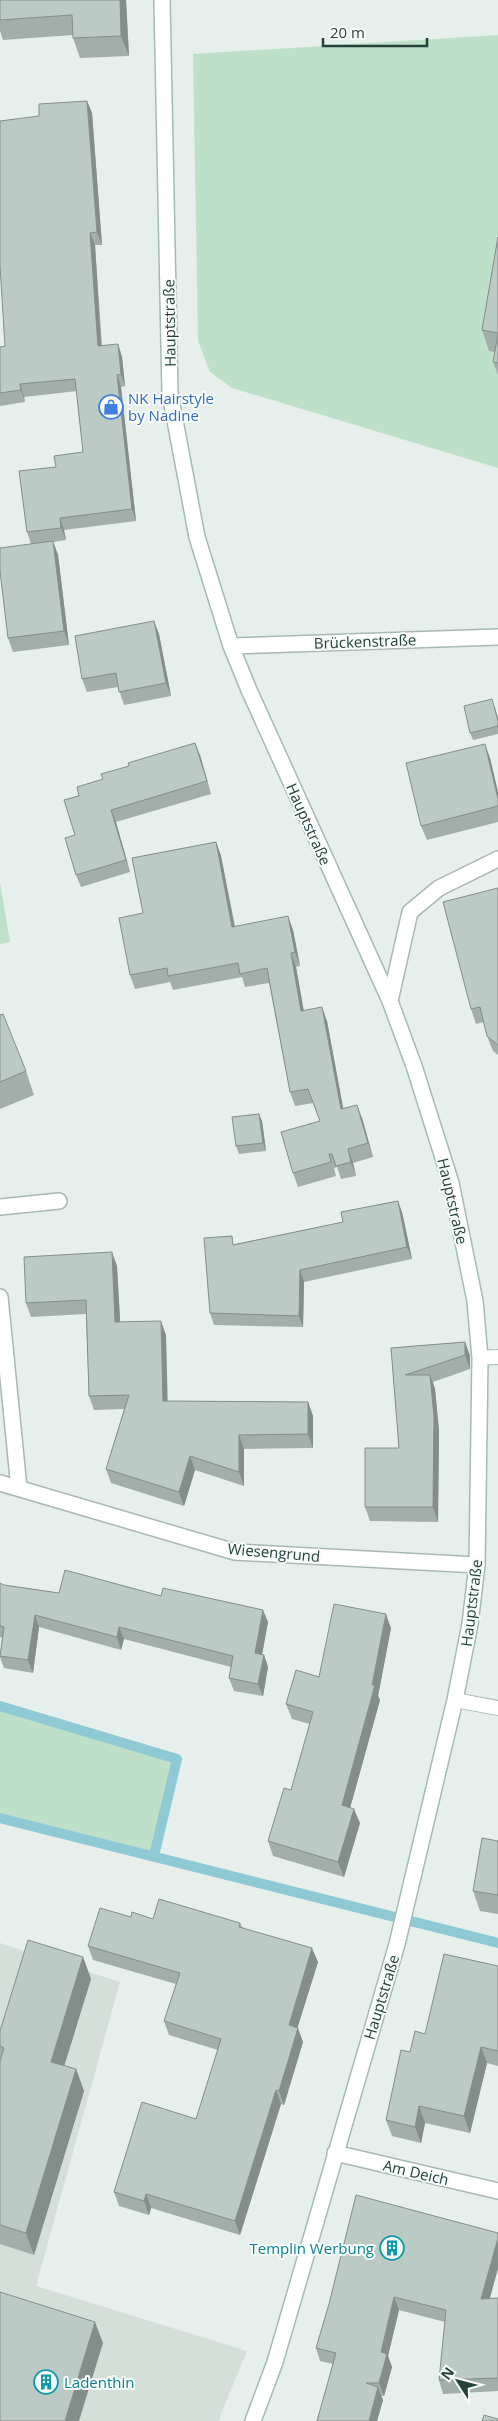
<svg xmlns="http://www.w3.org/2000/svg" width="498" height="2421" font-family="'Open Sans',sans-serif">
<style>
.built{fill:#d4dfda}
.green{fill:#bfe0c8}
.lines{fill:none;stroke-linecap:round;stroke-linejoin:round}
.stream{stroke:#8ec9d4;stroke-width:10}
.service-casing{stroke:#a8b8b2;stroke-width:16}
.minor-casing{stroke:#a8b8b2;stroke-width:18}
.tertiary-casing{stroke:#a8b8b2;stroke-width:18}
.secondary-casing{stroke:#a4bbb3;stroke-width:18}
.service{stroke:#fff;stroke-width:14}
.minor{stroke:#fff;stroke-width:15}
.tertiary{stroke:#fff;stroke-width:15}
.secondary{stroke:#fff;stroke-width:15}
.wall{fill:#a1aea9}
.shaded-wall{fill:#838d89}
.building{fill:#bbcac4;stroke:#838d89}
.labels{text-anchor:middle;dominant-baseline:central;stroke-width:4;stroke-linejoin:round;paint-order:stroke}
.street-label{font-size:15px;fill:#24423a;stroke:#f7fbf9}
.shop-label{font-size:15px;fill:#366cbe;stroke:#f7fbf9;text-anchor:start}
.culture-label{font-size:15px;fill:#0d838f;stroke:#f7fbf9;text-anchor:end}
</style>
<rect width="100%" height="100%" fill="#e6efeb"/>
<path class="built" d="M 0,1943 L 120,1982 L 36,2286 L 247,2351 L 218,2421 L 0,2421 Z"/>
<path class="green" d="M 498,35 L 498,468 L 232,388 L 210,372 L 198,341 L 193,54 Z
M 0,882 L 10,942 L 0,944 Z
M 0,1709 L 174,1761 L 150,1853 L 0,1814 Z"/>
<g class="lines">
<path class="stream" d="M 0,1706 L 177,1759 L 154,1856
M 0,1818 L 498,1943"/>
<g class="service-casing">
<path id="service" d="M 480,1358 L 498,1357
M 455,1700 L 498,1708"/>
</g>
<g class="minor-casing">
<path id="minor" d="M 390,1001 L 410,912 L 439,888 L 498,859
M 0,1207 L 59,1201
M 0,1297 L 19,1488
M 0,1483 L 235,1552 L 477,1565
M 335,2153 L 498,2191"/>
</g>
<g class="tertiary-casing">
<path id="tertiary" d="M 231,646 L 498,637"/>
</g>
<g class="secondary-casing">
<path id="secondary" d="M 162,0 L 170,394 L 197,537 L 231,646 L 249,690 L 390,1001 L 414,1066 L 451,1183 L 475,1301 L 480,1358 L 477,1565 L 470,1624 L 455,1700 L 397,1944 L 275,2362 L 253,2421"/>
</g>
<use href="#service" class="service"/>
<use href="#minor" class="minor"/>
<use href="#tertiary" class="tertiary"/>
<use href="#secondary" class="secondary"/>
</g>
<path class="wall" d="M 0,0 L 126,0 L 129,56 L 80,58 L 73,38 L 73,35 L 3,40 L 0,31 Z
M 87,101 L 92,113 L 102,245 L 95,245 L 102,346 L 118,344 L 122,357 L 125,386 L 121,387 L 136,521 L 64,530 L 66,540 L 53,542 L 58,555 L 69,645 L 13,652 L 8,638 L 31,544 L 27,532 L 56,467 L 83,452 L 77,391 L 24,397 L 25,402 L 0,406 L 0,347 L 5,346 L 39,116 Z
M 498,237 L 498,375 L 493,362 L 495,352 L 489,351 L 482,330 Z
M 159,634 L 171,696 L 124,705 L 118,687 L 87,692 L 82,679 Z
M 495,707 L 498,718 L 498,734 L 473,740 L 470,733 Z
M 200,755 L 211,794 L 116,822 L 130,872 L 81,887 L 76,875 L 75,835 L 64,800 Z
M 490,758 L 498,792 L 498,822 L 427,840 L 421,826 Z
M 216,842 L 221,856 L 235,926 L 293,930 L 300,966 L 296,967 L 304,1011 L 327,1021 L 343,1109 L 362,1118 L 373,1157 L 353,1163 L 356,1176 L 341,1179 L 337,1167 L 334,1168 L 336,1176 L 298,1187 L 293,1173 L 320,1121 L 313,1103 L 295,1106 L 290,1092 L 269,983 L 245,987 L 242,977 L 173,990 L 170,982 L 135,989 L 130,975 L 143,913 Z
M 498,888 L 498,1055 L 493,1051 L 487,1036 L 484,1022 L 476,1024 L 471,1009 Z
M 0,1015 L 26,1071 L 34,1095 L 0,1109 Z
M 262,1121 L 266,1151 L 239,1154 L 236,1146 Z
M 402,1212 L 412,1259 L 304,1282 L 303,1327 L 214,1325 L 210,1313 L 235,1244 Z
M 117,1266 L 120,1322 L 166,1335 L 167,1401 L 308,1402 L 313,1416 L 313,1448 L 244,1449 L 244,1486 L 195,1470 L 184,1506 L 111,1483 L 106,1469 L 124,1409 L 94,1410 L 89,1396 L 86,1314 L 31,1317 L 26,1303 Z
M 465,1342 L 470,1356 L 470,1369 L 433,1382 L 435,1389 L 439,1431 L 438,1522 L 370,1521 L 365,1507 L 399,1448 L 391,1348 Z
M 0,1583 L 4,1585 L 59,1593 L 161,1596 L 268,1622 L 262,1654 L 264,1655 L 268,1667 L 263,1696 L 234,1691 L 229,1678 L 231,1667 L 124,1639 L 121,1650 L 39,1627 L 33,1673 L 4,1668 L 0,1657 L 2,1638 L 0,1637 Z
M 391,1628 L 378,1696 L 380,1700 L 350,1808 L 360,1823 L 344,1877 L 273,1856 L 268,1841 L 291,1790 L 310,1724 L 292,1719 L 286,1704 L 319,1677 Z
M 498,1841 L 498,1914 L 480,1911 L 473,1891 Z
M 131,1917 L 153,1919 L 240,1923 L 242,1927 L 318,1962 L 297,2028 L 303,2042 L 284,2105 L 281,2104 L 240,2235 L 151,2208 L 149,2215 L 119,2206 L 114,2192 L 196,2119 L 218,2050 L 169,2035 L 164,2021 L 176,1984 L 93,1960 L 88,1946 Z
M 83,1957 L 91,1979 L 64,2066 L 76,2069 L 84,2091 L 34,2255 L 0,2244 L 0,2061 L 1,2059 L 0,2057 L 0,2031 Z
M 498,1966 L 498,2066 L 487,2063 L 470,2133 L 425,2123 L 421,2143 L 392,2136 L 386,2120 L 410,2052 L 425,2034 Z
M 498,2233 L 498,2268 L 490,2298 L 498,2298 L 498,2391 L 443,2394 L 439,2380 L 445,2322 L 399,2310 L 388,2356 L 392,2367 L 384,2396 L 381,2396 L 383,2400 L 377,2421 L 317,2421 L 333,2364 L 320,2361 L 316,2348 L 329,2304 Z"/>
<path class="shaded-wall" d="M 120,0 L 126,0 L 129,56 L 121,36 Z
M 87,101 L 92,113 L 102,245 L 97,232 Z
M 90,233 L 95,245 L 102,359 L 98,346 Z
M 118,344 L 122,357 L 125,386 L 121,374 Z
M 117,375 L 121,387 L 136,521 L 132,509 Z
M 20,384 L 24,397 L 25,402 L 21,390 Z
M 60,518 L 64,530 L 66,540 L 61,528 Z
M 53,541 L 58,555 L 69,645 L 64,631 Z
M 154,621 L 159,634 L 171,696 L 166,683 Z
M 195,743 L 200,755 L 211,794 L 207,781 Z
M 485,744 L 490,758 L 498,792 L 498,799 Z
M 111,810 L 116,822 L 130,872 L 126,860 Z
M 216,842 L 221,856 L 237,940 L 232,927 Z
M 288,916 L 293,930 L 300,966 L 295,952 Z
M 291,953 L 296,967 L 306,1025 L 301,1011 Z
M 322,1007 L 327,1021 L 346,1123 L 341,1109 Z
M 357,1105 L 362,1118 L 373,1157 L 368,1143 Z
M 259,1114 L 262,1121 L 266,1151 L 263,1143 Z
M 348,1149 L 353,1163 L 356,1176 L 351,1162 Z
M 398,1201 L 402,1212 L 412,1259 L 407,1247 Z
M 112,1252 L 117,1266 L 121,1336 L 115,1322 Z
M 300,1270 L 304,1282 L 303,1327 L 299,1316 Z
M 161,1321 L 166,1335 L 168,1415 L 163,1401 Z
M 465,1342 L 470,1356 L 470,1369 L 465,1355 Z
M 430,1375 L 435,1389 L 439,1431 L 438,1522 L 433,1507 Z
M 308,1402 L 313,1416 L 313,1448 L 308,1434 Z
M 239,1435 L 244,1449 L 244,1486 L 239,1472 Z
M 190,1456 L 195,1470 L 184,1506 L 179,1492 Z
M 263,1610 L 268,1622 L 260,1666 L 255,1653 Z
M 386,1614 L 391,1628 L 378,1696 L 380,1700 L 347,1819 L 342,1805 L 372,1685 Z
M 35,1615 L 39,1627 L 33,1673 L 28,1660 Z
M 119,1627 L 124,1639 L 121,1650 L 117,1637 Z
M 264,1655 L 268,1667 L 263,1696 L 258,1684 Z
M 354,1809 L 360,1823 L 344,1877 L 338,1862 Z
M 312,1948 L 318,1962 L 294,2039 L 289,2025 Z
M 83,1957 L 91,1979 L 59,2083 L 51,2062 Z
M 298,2028 L 303,2042 L 284,2105 L 279,2091 Z
M 481,2047 L 487,2063 L 470,2133 L 464,2116 Z
M 76,2069 L 84,2091 L 34,2255 L 26,2233 Z
M 276,2090 L 281,2104 L 240,2235 L 235,2221 Z
M 419,2106 L 425,2123 L 421,2143 L 415,2127 Z
M 146,2194 L 151,2208 L 149,2215 L 144,2201 Z
M 498,2238 L 498,2268 L 486,2312 L 481,2299 Z
M 394,2297 L 399,2310 L 388,2356 L 392,2367 L 384,2396 L 379,2383 L 381,2352 Z
M 95,2322 L 103,2343 L 79,2421 L 65,2421 Z
M 378,2387 L 383,2400 L 377,2421 L 369,2421 Z"/>
<path class="building" d="M 0,0 L 120,0 L 121,36 L 73,38 L 72,15 L 0,20 Z
M 87,101 L 97,232 L 90,233 L 98,346 L 118,344 L 121,374 L 117,375 L 132,509 L 60,518 L 61,528 L 27,532 L 19,471 L 56,467 L 54,456 L 83,452 L 75,379 L 20,384 L 21,390 L 0,393 L 0,347 L 5,346 L 0,266 L 0,121 L 39,116 L 39,104 Z
M 498,237 L 498,333 L 482,330 Z
M 498,334 L 498,363 L 493,362 Z
M 53,541 L 64,631 L 8,638 L 0,571 L 0,548 Z
M 154,621 L 166,683 L 119,692 L 116,673 L 82,679 L 75,636 Z
M 492,699 L 498,721 L 498,726 L 470,733 L 464,706 Z
M 195,743 L 207,781 L 111,810 L 126,860 L 76,875 L 65,838 L 75,835 L 64,800 L 79,796 L 77,787 L 103,779 L 101,774 L 129,766 L 128,763 Z
M 485,744 L 498,799 L 498,806 L 421,826 L 406,763 Z
M 216,842 L 232,927 L 288,916 L 295,952 L 291,953 L 301,1011 L 322,1007 L 341,1109 L 357,1105 L 368,1143 L 348,1149 L 351,1162 L 336,1166 L 332,1154 L 329,1154 L 331,1162 L 293,1173 L 281,1132 L 320,1121 L 308,1089 L 290,1092 L 267,968 L 240,974 L 238,963 L 168,976 L 167,968 L 130,975 L 119,918 L 143,913 L 132,858 Z
M 498,888 L 498,1045 L 487,1036 L 480,1007 L 471,1009 L 443,902 Z
M 3,1014 L 26,1071 L 0,1082 L 0,1015 Z
M 259,1114 L 263,1143 L 236,1146 L 232,1117 Z
M 398,1201 L 407,1247 L 300,1270 L 299,1316 L 210,1313 L 204,1238 L 232,1236 L 233,1245 L 343,1222 L 341,1212 Z
M 112,1252 L 115,1322 L 161,1321 L 163,1401 L 308,1402 L 308,1434 L 239,1435 L 239,1472 L 190,1456 L 179,1492 L 106,1469 L 129,1395 L 89,1396 L 86,1300 L 26,1303 L 24,1257 Z
M 465,1342 L 465,1355 L 405,1375 L 430,1375 L 434,1417 L 433,1507 L 365,1507 L 365,1448 L 399,1448 L 391,1348 Z
M 65,1570 L 161,1596 L 163,1588 L 263,1610 L 255,1653 L 264,1655 L 258,1684 L 229,1678 L 233,1656 L 119,1627 L 117,1637 L 35,1615 L 28,1660 L 0,1656 L 4,1627 L 0,1626 L 0,1583 L 4,1585 L 59,1593 Z
M 334,1604 L 386,1614 L 372,1685 L 375,1685 L 342,1805 L 354,1809 L 338,1862 L 268,1841 L 284,1788 L 291,1790 L 313,1712 L 286,1704 L 296,1670 L 319,1677 Z
M 482,1838 L 498,1841 L 498,1895 L 473,1891 Z
M 159,1899 L 240,1923 L 239,1927 L 312,1948 L 289,2025 L 298,2028 L 279,2091 L 276,2090 L 235,2221 L 146,2194 L 144,2201 L 114,2192 L 142,2102 L 196,2119 L 221,2039 L 164,2021 L 180,1973 L 88,1946 L 100,1908 L 131,1917 L 132,1912 L 153,1919 Z
M 28,1940 L 83,1957 L 51,2062 L 76,2069 L 26,2233 L 0,2225 L 0,2061 L 4,2048 L 0,2046 L 0,2031 Z
M 444,1954 L 498,1966 L 498,2051 L 481,2047 L 464,2116 L 419,2106 L 415,2127 L 386,2120 L 401,2050 L 410,2052 L 415,2031 L 425,2034 Z
M 356,2195 L 498,2233 L 498,2238 L 481,2299 L 498,2298 L 498,2378 L 439,2380 L 446,2310 L 394,2297 L 381,2352 L 387,2354 L 379,2383 L 366,2383 L 378,2387 L 369,2421 L 317,2421 L 336,2353 L 316,2348 L 329,2304 Z
M 0,2292 L 95,2322 L 65,2421 L 0,2421 Z
M 484,2415 L 498,2419 L 498,2421 L 482,2421 Z"/>
<defs>
<g id="shop-ring" transform="scale(1.25)"><circle r="9.5" fill="#f7fbf9" stroke="#3f7fe0" stroke-width="1.5"/><path d="M-5-2.5h2.3a2.7 3.5 0 0 1 5.4 0H5L5.5 6h-11ZM-1.5-2.5h3a1.5 2.3 0 0 0-3 0Z" fill="#3f7fe0"/></g>
<g id="building-ring" transform="scale(1.25)"><circle r="9.5" fill="#f7fbf9" stroke="#0f9aa8" stroke-width="1.5"/><path d="M-4-6H4V6H1V3H-1V6H-4ZM-2.5-4.3h1.7v1.8h-1.7ZM.8-4.3h1.7v1.8H.8ZM-2.5-1h1.7V.8h-1.7ZM.8-1h1.7V.8H.8Z" fill="#0f9aa8"/></g>
</defs>
<g fill-rule="evenodd">
<use href="#shop-ring" x="111" y="407"/>
<use href="#building-ring" x="392" y="2248"/>
<use href="#building-ring" x="46" y="2382"/>
</g>
<g class="labels">
<g class="street-label">
<text transform="translate(169 323) rotate(-91)">Hauptstraße</text>
<text transform="translate(365 641) rotate(-2)">Brückenstraße</text>
<text transform="translate(309 824) rotate(66)">Hauptstraße</text>
<text transform="translate(453 1201) rotate(77)">Hauptstraße</text>
<text transform="translate(274 1552) rotate(5)">Wiesengrund</text>
<text transform="translate(471 1603) rotate(-83)">Hauptstraße</text>
<text transform="translate(381 1997) rotate(-73)">Hauptstraße</text>
<text transform="translate(416 2172) rotate(13)">Am Deich</text>
</g>
<g class="shop-label">
<text x="128" y="398">NK Hairstyle<tspan x="128" dy="17">by Nadine</tspan></text>
</g>
<g class="culture-label">
<text x="374" y="2248">Templin Werbung</text>
<text x="64" y="2382" text-anchor="start">Ladenthin</text>
</g>
</g>
<g transform="translate(458 2381) rotate(306)" stroke="#f7fbf9" stroke-width="4" paint-order="stroke">
<path d="M0-4L9 19L0 12L-9 19Z" fill="#24423a"/>
<text y="-8" font-size="14" font-weight="bold" text-anchor="middle" fill="#24423a">N</text>
</g>
<path d="M323 38v8h104v-8" fill="none" stroke="#24423a" stroke-width="2.5"/>
<text x="330" y="38" font-size="15" fill="#24423a" stroke="#f7fbf9" stroke-width="4" paint-order="stroke">20 m</text>
</svg>
